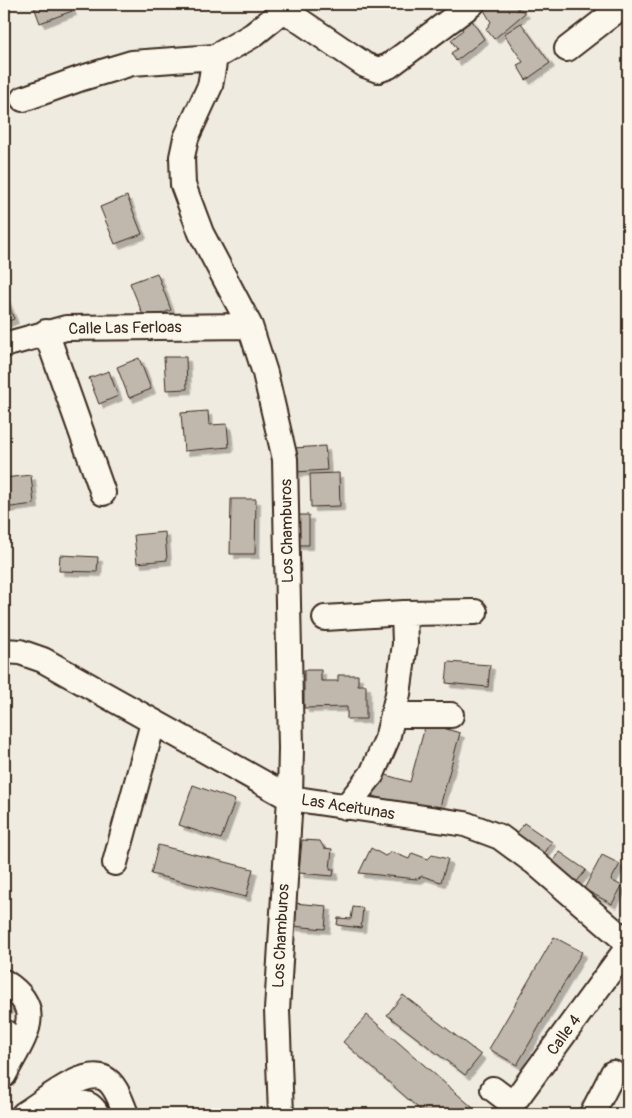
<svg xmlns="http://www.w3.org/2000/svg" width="632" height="1118" font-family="Pangolin,sans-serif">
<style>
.building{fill:#c0b8ad;stroke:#3b2a1e;filter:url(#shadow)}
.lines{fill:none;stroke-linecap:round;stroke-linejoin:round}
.minor-casing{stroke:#3b2a1e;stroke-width:28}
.minor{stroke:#fbf7ec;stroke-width:24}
.labels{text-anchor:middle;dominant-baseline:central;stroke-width:4;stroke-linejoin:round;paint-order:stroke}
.street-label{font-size:16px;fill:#3b2a1e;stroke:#fbf7ec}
</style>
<defs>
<filter id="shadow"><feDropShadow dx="4.5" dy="4.5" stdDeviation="0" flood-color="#0004"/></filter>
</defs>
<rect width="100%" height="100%" fill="#f0ebe0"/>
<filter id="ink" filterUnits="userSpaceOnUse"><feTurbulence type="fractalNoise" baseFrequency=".02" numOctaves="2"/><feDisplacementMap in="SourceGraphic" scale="10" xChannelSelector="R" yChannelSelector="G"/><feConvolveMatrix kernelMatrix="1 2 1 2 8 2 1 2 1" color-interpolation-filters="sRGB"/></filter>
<g filter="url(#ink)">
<path class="building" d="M 33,4 L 61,4 L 62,6 L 69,4 L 72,11 L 40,23 Z
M 483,4 L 520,4 L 522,5 L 516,10 L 521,10 L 525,13 L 494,39 L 486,29 L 491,22 L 481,5 Z
M 467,13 L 484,39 L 456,61 L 451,53 L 457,49 L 451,40 L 463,30 L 458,19 Z
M 521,23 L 550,63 L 526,80 L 517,65 L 523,62 L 504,34 Z
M 127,196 L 142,234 L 115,244 L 100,207 Z
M 157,273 L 171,310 L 145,320 L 130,283 Z
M 4,294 L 14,319 L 4,323 Z
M 164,357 L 186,357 L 187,389 L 166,390 Z
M 139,358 L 151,389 L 129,398 L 117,367 Z
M 109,371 L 118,396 L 99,404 L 89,378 Z
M 208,411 L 209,425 L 227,424 L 229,447 L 184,451 L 181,413 Z
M 325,446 L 327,470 L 295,472 L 293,448 Z
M 339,473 L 340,506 L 311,507 L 310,474 Z
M 31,475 L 34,504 L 4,508 L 4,478 Z
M 231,499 L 256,499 L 255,554 L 230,554 Z
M 291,515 L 309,515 L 309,545 L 290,545 Z
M 165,532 L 167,560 L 137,563 L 134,535 Z
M 60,555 L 98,557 L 97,572 L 59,571 Z
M 448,662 L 490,665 L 488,687 L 446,683 Z
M 304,670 L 321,670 L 321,681 L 338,681 L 338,675 L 358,675 L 358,685 L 366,685 L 366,719 L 347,719 L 347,707 L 304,708 Z
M 426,723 L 460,733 L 438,814 L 372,796 L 379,773 L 410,782 Z
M 193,785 L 235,800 L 221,839 L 179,825 Z
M 524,823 L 552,842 L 542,857 L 514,838 Z
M 302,840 L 320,841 L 324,848 L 332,849 L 330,869 L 334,869 L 333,876 L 299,873 Z
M 158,845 L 253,869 L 246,897 L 151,874 Z
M 371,848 L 385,856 L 392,852 L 409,859 L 412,853 L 428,859 L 432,855 L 448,859 L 441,882 L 422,876 L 417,879 L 359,873 Z
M 560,852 L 586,870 L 575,884 L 550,866 Z
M 602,855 L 620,864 L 611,880 L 622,886 L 612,904 L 584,889 Z
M 294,903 L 327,906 L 325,929 L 292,926 Z
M 353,907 L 363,908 L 361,928 L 337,925 L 338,918 L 351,919 Z
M 554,937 L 582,952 L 517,1065 L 489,1049 Z
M 403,995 L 481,1055 L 465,1075 L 387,1015 Z
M 4,996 L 13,1003 L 4,1014 Z
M 367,1015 L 480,1114 L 425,1114 L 343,1042 Z"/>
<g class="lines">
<g class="minor-casing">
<path id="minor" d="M 279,4 L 284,10 L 365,65 L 378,70 L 389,66 L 472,4
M 567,49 L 625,4
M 23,99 L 82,78 L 132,63 L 215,57
M 46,332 L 103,493
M 4,345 L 66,328 L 250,326
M 404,613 L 475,612
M 325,618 L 404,613 L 405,644 L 398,694 L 387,739 L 372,774 L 346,807
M 4,651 L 20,652 L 43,660 L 290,798 L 465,824 L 500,837 L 534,862 L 628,943
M 393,715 L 451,715
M 115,863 L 153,723
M 4,982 C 49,1010 22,1039 4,1075
M 4,1035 L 6,1033
M 493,1089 L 510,1102 L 514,1102 L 628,947
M 24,1114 C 42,1103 83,1068 104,1078 C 116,1084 121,1102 126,1114
M 64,1114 C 76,1104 87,1097 97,1114
M 281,1114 L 277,1010 L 290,798 L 291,748 L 285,459 L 265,373 L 250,326 L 201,233 L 183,185 L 182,157 L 186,138 L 210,86 L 215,57 L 253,35 L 284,10
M 592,1114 L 613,1073"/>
</g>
<use href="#minor" class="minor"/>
</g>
</g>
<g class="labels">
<g class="street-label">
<text transform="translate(125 328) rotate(-1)">Calle Las Ferloas</text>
<text transform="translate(287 531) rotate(-91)">Los Chamburos</text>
<text transform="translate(348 807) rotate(9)">Las Aceitunas</text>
<text transform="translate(281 936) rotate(-87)">Los Chamburos</text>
<text transform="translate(564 1035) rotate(-54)">Calle 4</text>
</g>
</g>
<rect width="632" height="1118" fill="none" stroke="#fbf7ec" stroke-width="20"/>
<rect x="10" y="10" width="612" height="1098" fill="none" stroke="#3b2a1e" stroke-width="2" filter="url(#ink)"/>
</svg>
